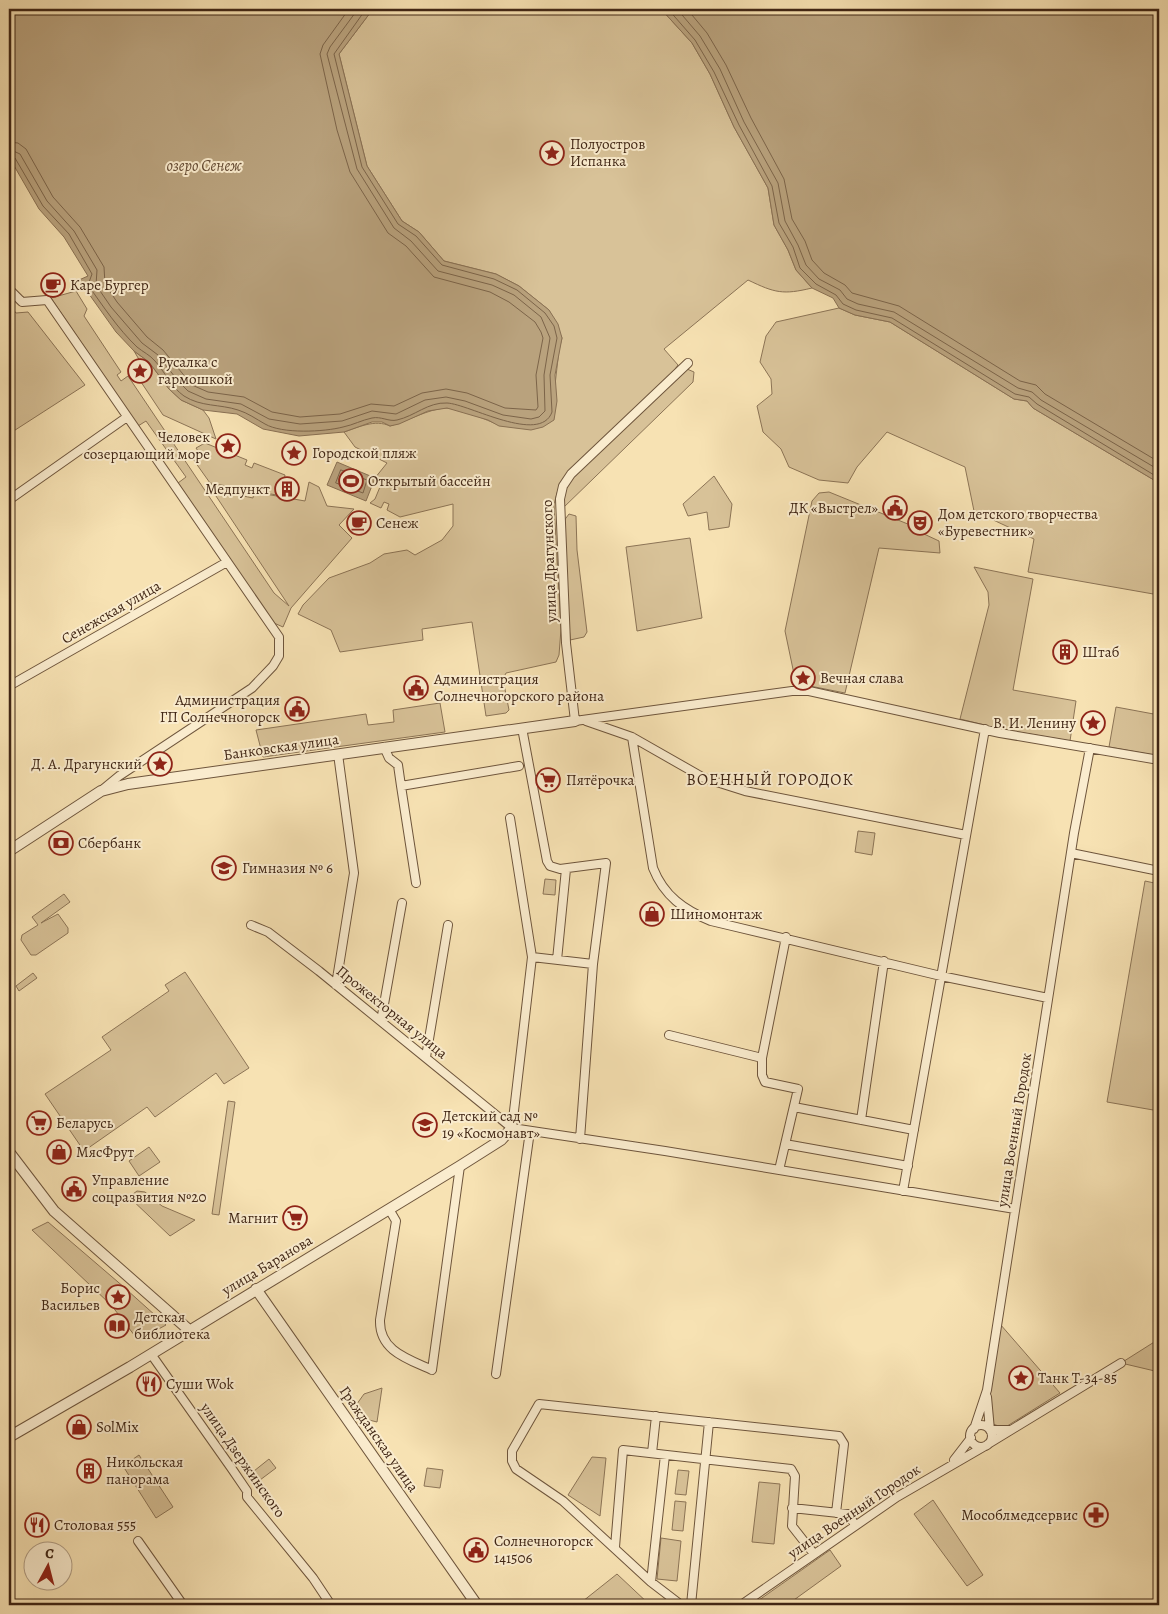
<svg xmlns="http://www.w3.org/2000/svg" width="1168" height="1614" font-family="Alegreya,serif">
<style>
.green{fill:#d8c298;stroke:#8c7456}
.water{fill:#b9a27d;stroke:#897053}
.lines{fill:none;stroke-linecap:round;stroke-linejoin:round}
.shore{stroke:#7c6449;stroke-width:1}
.minor-casing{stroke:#6e553c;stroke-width:10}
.tertiary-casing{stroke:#6e553c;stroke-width:12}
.minor{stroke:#faecce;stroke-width:8}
.tertiary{stroke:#faecce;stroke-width:10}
.labels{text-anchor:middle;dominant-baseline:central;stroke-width:4;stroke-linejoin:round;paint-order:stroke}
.poi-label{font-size:15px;fill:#402615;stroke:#faecce;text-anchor:start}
.street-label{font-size:15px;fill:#402615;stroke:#faecce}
.water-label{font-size:16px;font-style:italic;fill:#644b34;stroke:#faecce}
.neighbourhood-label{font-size:16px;letter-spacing:1px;fill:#402615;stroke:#faecce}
</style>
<rect width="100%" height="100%" fill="#f7e2b3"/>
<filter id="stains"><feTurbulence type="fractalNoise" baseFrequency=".004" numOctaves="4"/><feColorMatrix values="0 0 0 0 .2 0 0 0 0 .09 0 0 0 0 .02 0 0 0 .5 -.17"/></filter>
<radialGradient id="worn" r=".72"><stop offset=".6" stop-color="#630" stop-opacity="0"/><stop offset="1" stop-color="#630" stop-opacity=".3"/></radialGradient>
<path class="green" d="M 373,9 L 661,9 L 692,43 L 710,74 L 734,127 L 768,188 L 774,225 L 788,250 L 796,270 L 812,288 C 783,295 775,293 748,280 L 664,349 L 678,365 L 670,376 L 568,472 L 560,483 L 554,504 L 561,629 L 559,655 L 556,662 L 506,673 L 503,679 L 509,710 L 506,713 L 486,716 L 472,622 L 422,629 L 423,640 L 340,652 L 331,630 L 298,614 L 303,605 L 329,578 L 370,563 L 384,554 L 407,550 L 415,555 L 442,540 L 453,526 L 453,504 L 400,517 L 387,510 L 389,504 L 384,502 L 381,508 L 370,503 L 375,499 L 382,482 L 375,478 L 387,463 L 355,447 L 344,432 C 359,427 375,419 390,426 C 407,421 429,409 445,408 C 469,407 490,426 512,427 L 555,385 L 559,350 L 562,338 L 549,310 L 519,286 L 496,274 L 444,261 L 419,232 L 402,221 L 367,166 L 339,54 Z
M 76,291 L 87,309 L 84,316 L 121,372 L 117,375 L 121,381 L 128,376 L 274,593 L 289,606 L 208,484 L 229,488 L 229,493 L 253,498 L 254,492 L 305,501 L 309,482 L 319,487 L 327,506 L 354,509 L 339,525 L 352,538 L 291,608 L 283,627 L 274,623 L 178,483 L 186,477 L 146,421 L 138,426 L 51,298 Z
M 9,304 L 16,313 L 28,312 L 85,385 L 9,434 Z
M 839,308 L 855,315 L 890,322 L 1014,399 L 1027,401 L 1033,408 L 1159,483 L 1159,595 L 1028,572 L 1034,539 L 974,511 L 965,467 L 887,432 L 857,467 L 848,483 L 819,480 L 789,467 L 781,449 L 763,432 L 757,406 L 772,394 L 771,379 L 760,362 L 766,336 L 776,322 Z
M 134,351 L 149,362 L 169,389 L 181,400 L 203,410 L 209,418 L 216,439 L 163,415 L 141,382 L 147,373 Z
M 687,369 L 694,372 L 693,382 L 563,508 L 562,494 L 576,473 Z
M 205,443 L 247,460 L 245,465 L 252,468 L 254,463 L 285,475 L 282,496 L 210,483 L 193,459 L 200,454 L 196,448 Z
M 714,476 L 732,504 L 729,527 L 709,530 L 707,512 L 688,516 L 683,504 Z
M 829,492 L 925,531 L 924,534 L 939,541 L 940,553 L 879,548 L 845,693 L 810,686 L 812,675 L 794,674 L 785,631 L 812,501 L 819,493 Z
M 569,514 L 576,516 L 577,550 L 587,632 L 584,637 L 570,640 L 563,522 Z
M 690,538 L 702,618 L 637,631 L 626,547 Z
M 974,567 L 1033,579 L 1013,690 L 1076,701 L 1070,741 L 1001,729 L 960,719 L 989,605 L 988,592 Z
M 440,703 L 445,732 L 263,757 L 256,730 L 366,714 L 368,725 L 394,722 L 393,710 Z
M 1116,707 L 1159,715 L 1159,756 L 1109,747 Z
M 858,831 L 875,833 L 872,855 L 855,852 Z
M 545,879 L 556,880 L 555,895 L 543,894 Z
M 1145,881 L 1159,884 L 1159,1111 L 1107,1102 Z
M 64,894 L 70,902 L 41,923 L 58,914 L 68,928 L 68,933 L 36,955 L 31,955 L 21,940 L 22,935 L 38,925 L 32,917 Z
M 185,972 L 249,1068 L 224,1084 L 216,1073 L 155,1117 L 147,1107 L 84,1151 L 45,1094 L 111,1050 L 102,1037 L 169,991 L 165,985 Z
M 33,973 L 37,978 L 19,991 L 16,986 Z
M 228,1101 L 235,1102 L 219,1215 L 212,1214 Z
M 149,1147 L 160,1162 L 139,1176 L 129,1161 Z
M 137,1191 L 145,1192 L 162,1206 L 195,1220 L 170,1236 L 129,1197 Z
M 48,1222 L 125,1288 L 110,1304 L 32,1230 Z
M 127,1290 L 166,1325 L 138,1340 L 112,1306 Z
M 1000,1324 L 1060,1393 L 1004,1428 L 993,1424 C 982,1400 996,1350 1000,1324 Z
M 1159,1339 L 1159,1372 L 1121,1363 Z
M 382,1388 L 377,1422 L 369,1420 L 354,1408 L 364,1394 Z
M 139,1455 L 173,1507 L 156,1518 L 123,1466 Z
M 592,1457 L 606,1458 L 600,1516 L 568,1495 Z
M 269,1459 L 276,1468 L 260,1480 L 254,1471 Z
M 427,1468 L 443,1470 L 440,1488 L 424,1486 Z
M 678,1470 L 689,1471 L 686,1495 L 675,1494 Z
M 759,1482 L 780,1484 L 774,1544 L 752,1542 Z
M 933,1500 L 983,1575 L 967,1586 L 914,1514 Z
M 675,1501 L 686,1502 L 683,1531 L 672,1530 Z
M 661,1538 L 681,1541 L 677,1581 L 657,1579 Z
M 830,1550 L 841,1566 L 787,1605 L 752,1605 Z
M 617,1574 L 650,1605 L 578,1605 Z"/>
<path class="water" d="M 9,9 L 373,9 L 339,54 L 367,166 L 402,221 L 419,232 L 444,261 L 496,274 L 519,286 L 549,310 L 558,324 L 562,338 L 555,375 L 557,401 L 554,420 L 543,427 L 531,430 L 499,426 L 488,420 L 447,408 L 428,411 L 399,424 L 390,426 L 382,422 L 372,422 L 344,432 L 299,436 L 263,429 L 237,414 L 203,410 L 181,400 L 169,389 L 149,362 L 134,351 L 116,332 L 79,280 L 88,276 L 64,237 L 39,209 L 9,157 Z
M 661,9 L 1159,9 L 1159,483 L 1033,408 L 1027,401 L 1014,399 L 890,322 L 855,315 L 839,308 L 833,298 L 812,288 L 796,270 L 788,250 L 774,225 L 768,188 L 734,127 L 710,74 L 692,43 Z
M 337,462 L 375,478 L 366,501 L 327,485 Z"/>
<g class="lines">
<path class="shore" d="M 668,9 L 695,40 L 714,72 L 739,125 L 772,186 L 779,223 L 793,247 L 800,268 L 816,284 L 836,295 L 843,304 L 856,310 L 892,318 L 1015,394 L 1029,397 L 1037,404 L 1159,478
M 677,9 L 700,36 L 720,69 L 744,122 L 778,183 L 785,221 L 798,245 L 806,265 L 819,279 L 840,290 L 847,299 L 858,304 L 894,312 L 1018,388 L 1032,392 L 1041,400 L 1159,470
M 687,9 L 707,33 L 726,65 L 751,118 L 784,179 L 792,219 L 805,241 L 812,260 L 824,273 L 845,285 L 852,293 L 899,306 L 1020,381 L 1036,385 L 1045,394 L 1159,462
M 9,142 L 18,143 L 26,149 L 53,197 L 80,227 L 104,267 L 105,284 L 117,302 L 147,337 L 163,350 L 192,385 L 208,392 L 244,397 L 272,412 L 300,417 L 340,414 L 371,404 L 394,406 L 422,393 L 446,389 L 467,393 L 505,408 L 536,410 L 538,407 L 536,375 L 543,338 L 541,332 L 535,322 L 509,302 L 490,292 L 434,277 L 406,246 L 388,233 L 350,172 L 337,130 L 320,54 L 323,45 L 349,9
M 9,149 L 20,154 L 47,201 L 74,231 L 97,270 L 96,285 L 111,307 L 142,343 L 158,355 L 178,381 L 188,391 L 206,399 L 241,404 L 269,419 L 300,424 L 342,421 L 372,411 L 396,414 L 425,400 L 446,397 L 465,401 L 503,415 L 531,419 L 539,417 L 545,411 L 544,375 L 550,338 L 541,317 L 514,295 L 492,285 L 438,271 L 411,241 L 394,228 L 357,169 L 327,54 L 330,47 L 358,9
M 9,156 L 15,158 L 43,206 L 69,234 L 92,274 L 88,285 C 103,306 118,329 137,347 C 143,352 150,355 155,361 C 165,372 171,387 184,396 C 201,407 220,404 238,410 C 248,413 256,419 265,424 C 282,434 324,432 343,427 C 353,425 362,420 372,418 C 381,416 389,422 397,420 C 415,416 428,402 447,403 C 469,404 540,445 552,412 L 550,375 L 557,338 L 554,326 L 545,313 L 517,290 L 494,279 L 442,265 L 416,236 L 398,224 L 362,167 L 334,54 L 366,9
M 341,470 L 367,480 L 363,493 L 336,483 Z"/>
<g class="minor-casing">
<path id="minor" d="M 9,289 L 22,302 L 47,300 L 279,637 L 279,656 L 273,666 L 252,688 L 119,776 L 102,790
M 688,363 L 571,474 L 563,486 L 560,499 L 566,643 L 575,721 L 792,691 L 809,691 L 1000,733 L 1159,760
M 9,500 L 127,417
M 9,686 L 227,562
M 586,721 L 632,737 L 704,778 L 745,791 L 966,835
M 522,728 L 547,861 L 550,866 L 560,869 L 606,863 L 593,964 L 580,1139
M 632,737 L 653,868 C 664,896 684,910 711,921 L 941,976 L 1048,998
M 384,747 L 389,758 L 398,765 L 401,786 L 519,766
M 401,786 L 416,883
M 510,818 L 532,957 L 512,1128
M 1071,853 L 1159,871
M 251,925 L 268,932 L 319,971 L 512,1128
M 532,957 L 593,964
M 557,960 L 566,869
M 336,985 L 354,873 L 338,754
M 381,1021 L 402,903
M 669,1035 L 762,1058
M 426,1057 L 448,925
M 794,1107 L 914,1130
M 861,1120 L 884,961
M 512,1128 L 665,1151 L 1015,1209
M 785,1144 L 908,1166
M 779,1170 L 798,1089 L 765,1082 L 762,1075 L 762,1058 L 786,937
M 903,1191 L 985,729
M 389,1209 L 396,1221 L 380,1320 C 379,1351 408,1359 432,1370 L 460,1166
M 151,1354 L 232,1469 L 247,1491 L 247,1497 L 313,1578 L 331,1605
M 496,1374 L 530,1131
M 987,1397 L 990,1430 L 1010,1430
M970 1436a11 11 0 1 1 22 0a11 11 0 1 1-22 0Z
M 974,1429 L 987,1390 L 1074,833 L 1090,748
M 988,1444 L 1121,1363
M 652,1453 L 656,1416
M 954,1460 L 971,1438
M 792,1508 L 848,1514 L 855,1525
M 138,1541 L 183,1605
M 615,1547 L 623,1450 L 791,1469 L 795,1476 L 792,1526 L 814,1554
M 651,1582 L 665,1455
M 681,1605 L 651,1582 L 563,1501 L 516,1469 L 512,1461 L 512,1451 L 539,1404 L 839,1436 L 844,1444 L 836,1513
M 691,1605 L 709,1422
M 741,1605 L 897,1497 L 985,1446"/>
</g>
<g class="tertiary-casing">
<path id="tertiary" d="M 9,851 L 101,791 L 128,784 L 575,721
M 9,1152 L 54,1211 L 189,1330
M 256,1289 L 477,1605
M 9,1437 L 130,1367 L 460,1166 L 501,1140 L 512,1128"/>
</g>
<use href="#minor" class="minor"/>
<use href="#tertiary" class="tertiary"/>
</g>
<defs>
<g id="sight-ring" transform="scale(1.25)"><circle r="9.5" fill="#faecce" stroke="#8f2418" stroke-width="1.5"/><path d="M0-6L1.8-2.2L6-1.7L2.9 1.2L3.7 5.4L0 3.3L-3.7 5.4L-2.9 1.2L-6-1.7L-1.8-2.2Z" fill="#8f2418"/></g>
<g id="cafe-ring" transform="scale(1.25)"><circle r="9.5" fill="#faecce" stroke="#8f2418" stroke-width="1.5"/><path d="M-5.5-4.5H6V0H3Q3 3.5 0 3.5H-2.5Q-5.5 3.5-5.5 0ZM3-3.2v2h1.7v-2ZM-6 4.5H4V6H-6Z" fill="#8f2418"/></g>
<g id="stadium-ring" transform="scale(1.25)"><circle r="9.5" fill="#faecce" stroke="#8f2418" stroke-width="1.5"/><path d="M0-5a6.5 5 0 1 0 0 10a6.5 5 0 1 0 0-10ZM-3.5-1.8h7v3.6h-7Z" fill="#8f2418"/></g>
<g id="building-ring" transform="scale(1.25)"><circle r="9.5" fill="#faecce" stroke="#8f2418" stroke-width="1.5"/><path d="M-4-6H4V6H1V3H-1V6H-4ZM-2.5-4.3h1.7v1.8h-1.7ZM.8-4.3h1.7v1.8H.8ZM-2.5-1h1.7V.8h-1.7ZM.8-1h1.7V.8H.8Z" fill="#8f2418"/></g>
<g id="civic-ring" transform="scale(1.25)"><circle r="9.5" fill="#faecce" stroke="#8f2418" stroke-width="1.5"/><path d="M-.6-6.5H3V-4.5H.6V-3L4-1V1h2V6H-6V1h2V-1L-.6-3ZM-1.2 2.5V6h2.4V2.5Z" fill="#8f2418"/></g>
<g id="theatre-ring" transform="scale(1.25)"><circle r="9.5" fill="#faecce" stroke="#8f2418" stroke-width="1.5"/><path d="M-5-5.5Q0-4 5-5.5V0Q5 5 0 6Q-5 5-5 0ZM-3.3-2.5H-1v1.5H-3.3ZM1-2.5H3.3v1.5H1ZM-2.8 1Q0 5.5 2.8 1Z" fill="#8f2418"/></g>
<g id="supermarket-ring" transform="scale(1.25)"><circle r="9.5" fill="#faecce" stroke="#8f2418" stroke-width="1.5"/><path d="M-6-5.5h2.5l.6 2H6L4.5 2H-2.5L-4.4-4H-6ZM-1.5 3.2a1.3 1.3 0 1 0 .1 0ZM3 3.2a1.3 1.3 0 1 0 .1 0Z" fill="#8f2418"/></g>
<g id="bank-ring" transform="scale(1.25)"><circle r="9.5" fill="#faecce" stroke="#8f2418" stroke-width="1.5"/><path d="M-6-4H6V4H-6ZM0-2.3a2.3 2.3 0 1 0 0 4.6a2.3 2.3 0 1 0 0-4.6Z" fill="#8f2418"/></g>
<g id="school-ring" transform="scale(1.25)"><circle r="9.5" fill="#faecce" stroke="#8f2418" stroke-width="1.5"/><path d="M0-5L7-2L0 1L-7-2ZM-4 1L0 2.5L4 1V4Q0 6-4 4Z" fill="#8f2418"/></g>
<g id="shop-ring" transform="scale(1.25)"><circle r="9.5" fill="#faecce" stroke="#8f2418" stroke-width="1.5"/><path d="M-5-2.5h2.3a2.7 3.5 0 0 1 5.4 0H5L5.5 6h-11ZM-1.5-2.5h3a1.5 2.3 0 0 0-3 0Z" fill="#8f2418"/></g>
<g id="library-ring" transform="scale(1.25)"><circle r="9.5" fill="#faecce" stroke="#8f2418" stroke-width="1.5"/><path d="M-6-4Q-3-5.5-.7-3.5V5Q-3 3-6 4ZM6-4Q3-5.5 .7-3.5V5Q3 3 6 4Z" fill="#8f2418"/></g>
<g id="restaurant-ring" transform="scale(1.25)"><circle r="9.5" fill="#faecce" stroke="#8f2418" stroke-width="1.5"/><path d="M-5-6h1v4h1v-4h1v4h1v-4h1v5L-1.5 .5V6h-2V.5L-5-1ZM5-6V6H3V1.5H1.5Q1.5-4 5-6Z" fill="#8f2418"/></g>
<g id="pharmacy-ring" transform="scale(1.25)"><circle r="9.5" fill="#faecce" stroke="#8f2418" stroke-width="1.5"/><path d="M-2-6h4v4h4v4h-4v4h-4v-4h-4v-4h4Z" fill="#8f2418"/></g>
</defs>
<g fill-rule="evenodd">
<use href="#sight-ring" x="552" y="153"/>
<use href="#cafe-ring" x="53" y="285"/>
<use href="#sight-ring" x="140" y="371"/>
<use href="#sight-ring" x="228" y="446"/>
<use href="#sight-ring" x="294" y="453"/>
<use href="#stadium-ring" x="351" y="481"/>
<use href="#building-ring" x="287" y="489"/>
<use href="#civic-ring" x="895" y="508"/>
<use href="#cafe-ring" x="359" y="523"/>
<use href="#theatre-ring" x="920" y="523"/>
<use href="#building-ring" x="1065" y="652"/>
<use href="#sight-ring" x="803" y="678"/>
<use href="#civic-ring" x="416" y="688"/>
<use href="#civic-ring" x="297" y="709"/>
<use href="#sight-ring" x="1093" y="723"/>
<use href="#sight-ring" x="160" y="764"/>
<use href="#supermarket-ring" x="548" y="780"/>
<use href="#bank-ring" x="61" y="843"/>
<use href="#school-ring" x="224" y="868"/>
<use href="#shop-ring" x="652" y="914"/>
<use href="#supermarket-ring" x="39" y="1123"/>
<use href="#school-ring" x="425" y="1125"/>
<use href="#shop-ring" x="59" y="1152"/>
<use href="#civic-ring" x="74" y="1189"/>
<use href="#supermarket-ring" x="295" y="1218"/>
<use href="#sight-ring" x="118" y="1297"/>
<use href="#library-ring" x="117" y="1326"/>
<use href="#sight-ring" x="1021" y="1378"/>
<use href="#restaurant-ring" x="149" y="1384"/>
<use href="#shop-ring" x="79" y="1427"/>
<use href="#building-ring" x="89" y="1471"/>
<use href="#pharmacy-ring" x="1096" y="1515"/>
<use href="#restaurant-ring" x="37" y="1525"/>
<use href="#civic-ring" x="476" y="1550"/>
</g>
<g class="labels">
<g class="poi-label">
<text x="570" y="144">Полуостров<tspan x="570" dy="17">Испанка</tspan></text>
<text x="70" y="285">Каре Бургер</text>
<text x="158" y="362">Русалка с<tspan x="158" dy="17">гармошкой</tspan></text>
<text x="210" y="437" text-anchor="end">Человек<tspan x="210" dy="17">созерцающий море</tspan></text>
<text x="312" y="453">Городской пляж</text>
<text x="368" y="481">Открытый бассейн</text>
<text x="270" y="489" text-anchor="end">Медпункт</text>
<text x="878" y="508" text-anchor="end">ДК «Выстрел»</text>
<text x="938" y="514">Дом детского творчества<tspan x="938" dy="17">«Буревестник»</tspan></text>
<text x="376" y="523">Сенеж</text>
<text x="1082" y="652">Штаб</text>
<text x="820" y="678">Вечная слава</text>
<text x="434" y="679">Администрация<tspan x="434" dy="17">Солнечногорского района</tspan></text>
<text x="280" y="700" text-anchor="end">Администрация<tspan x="280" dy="17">ГП Солнечногорск</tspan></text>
<text x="1076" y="723" text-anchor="end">В. И. Ленину</text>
<text x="142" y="764" text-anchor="end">Д. А. Драгунский</text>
<text x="566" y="780">Пятёрочка</text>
<text x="78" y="843">Сбербанк</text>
<text x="242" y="868">Гимназия № 6</text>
<text x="670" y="914">Шиномонтаж</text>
<text x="442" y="1116">Детский сад №<tspan x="442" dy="17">19 «Космонавт»</tspan></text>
<text x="56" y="1123">Беларусь</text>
<text x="76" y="1152">МясФрут</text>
<text x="92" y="1180">Управление<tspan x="92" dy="17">соцразвития №20</tspan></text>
<text x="278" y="1218" text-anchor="end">Магнит</text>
<text x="100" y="1288" text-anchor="end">Борис<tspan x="100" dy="17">Васильев</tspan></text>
<text x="134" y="1317">Детская<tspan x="134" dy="17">библиотека</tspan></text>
<text x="1038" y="1378">Танк Т-34-85</text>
<text x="166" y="1384">Суши Wok</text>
<text x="96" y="1427">SolMix</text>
<text x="106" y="1462">Никольская<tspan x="106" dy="17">панорама</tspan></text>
<text x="1078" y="1515" text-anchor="end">Мособлмедсервис</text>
<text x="54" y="1525">Столовая 555</text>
<text x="494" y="1541">Солнечногорск<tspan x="494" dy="17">141506</tspan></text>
</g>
<g class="street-label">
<text transform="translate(549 561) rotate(-92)">улица Драгунского</text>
<text transform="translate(111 612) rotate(-30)">Сенежская улица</text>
<text transform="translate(281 747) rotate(-8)">Банковская улица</text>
<text transform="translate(392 1012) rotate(39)">Прожекторная улица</text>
<text transform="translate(1014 1130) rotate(-81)">улица Военный Городок</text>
<text transform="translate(267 1265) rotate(-31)">улица Баранова</text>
<text transform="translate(379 1439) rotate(55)">Гражданская улица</text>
<text transform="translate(243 1460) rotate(55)">улица Дзержинского</text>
<text transform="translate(854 1511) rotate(-34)">улица Военный Городок</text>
</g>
<g class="water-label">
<text x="204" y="166">озеро Сенеж</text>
</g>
<g class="neighbourhood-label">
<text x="770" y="780">ВОЕННЫЙ ГОРОДОК</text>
</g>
</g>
<rect width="1168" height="1614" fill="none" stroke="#f7e2b3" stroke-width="30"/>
<rect x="10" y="10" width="1148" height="1594" fill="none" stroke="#402615" stroke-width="2.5"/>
<rect x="15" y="15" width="1138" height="1584" fill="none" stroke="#402615"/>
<g transform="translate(48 1566) rotate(7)"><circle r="24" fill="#faecce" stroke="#b09d84"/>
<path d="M0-4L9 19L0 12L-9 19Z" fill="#8f2418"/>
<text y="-8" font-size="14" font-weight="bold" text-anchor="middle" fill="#402615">С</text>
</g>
<rect width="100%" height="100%" filter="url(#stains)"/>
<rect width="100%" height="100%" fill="url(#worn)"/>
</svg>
